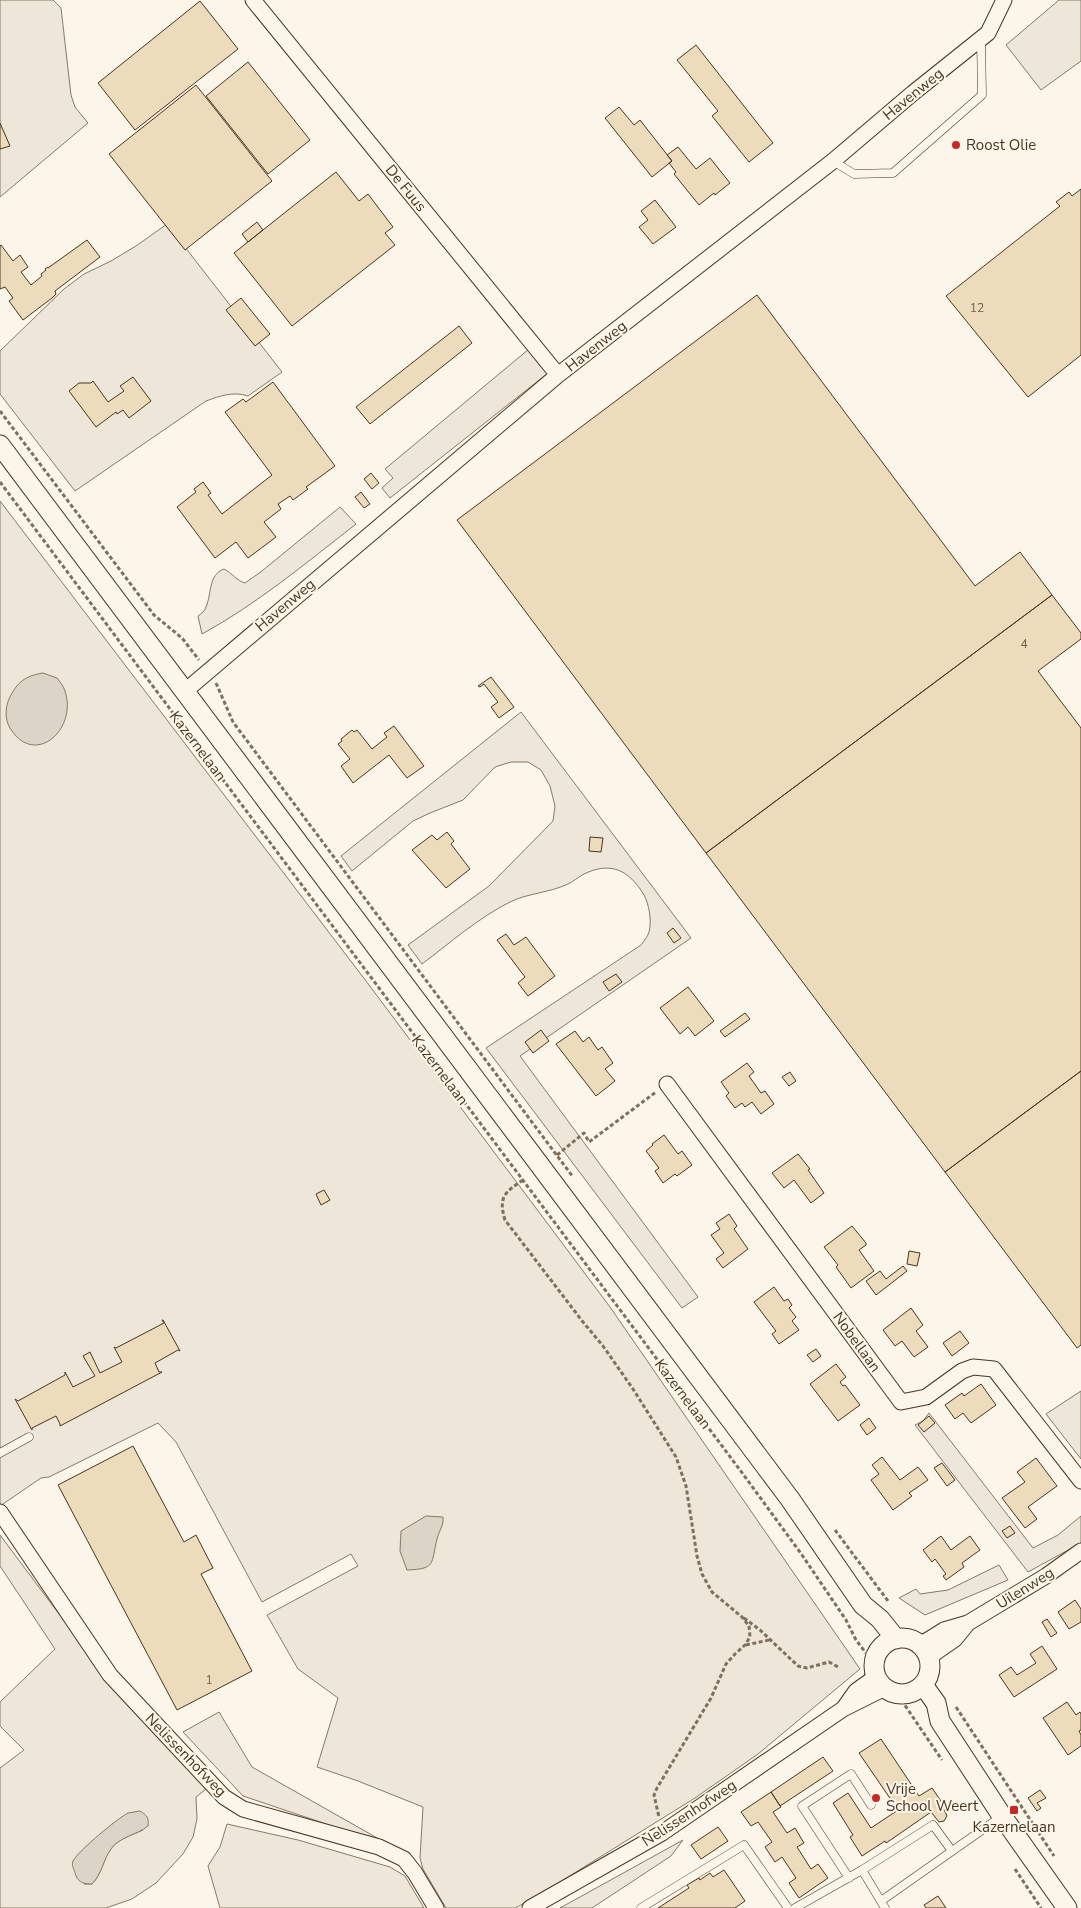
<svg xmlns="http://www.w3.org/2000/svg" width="1081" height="1908" font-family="'Nunito Sans',sans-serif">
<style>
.green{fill:#ede6d9;stroke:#887966;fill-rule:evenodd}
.water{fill:#dcd4c6;stroke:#887966}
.building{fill:#ecdcbc;stroke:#4a3520}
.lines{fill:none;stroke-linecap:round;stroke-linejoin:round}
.service-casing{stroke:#4a3520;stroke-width:9}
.minor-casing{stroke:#4a3520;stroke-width:17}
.tertiary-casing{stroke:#4a3520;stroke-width:21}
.path{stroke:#7f6f5c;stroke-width:3;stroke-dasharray:4 2.5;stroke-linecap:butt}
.service{stroke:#fbf6e9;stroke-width:8}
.minor{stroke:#fbf6e9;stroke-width:15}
.tertiary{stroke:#fbf6e9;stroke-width:19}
.poi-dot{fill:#c62828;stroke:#fbf6e9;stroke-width:2}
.labels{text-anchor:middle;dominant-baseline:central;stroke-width:4;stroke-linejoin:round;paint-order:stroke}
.number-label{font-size:12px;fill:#725f47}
.street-label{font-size:15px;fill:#4a3520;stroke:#fbf6e9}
.poi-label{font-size:15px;fill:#4a3520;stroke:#fbf6e9;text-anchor:start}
</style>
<rect width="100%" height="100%" fill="#fbf6e9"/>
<path class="green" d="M 0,0 L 53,0 L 61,8 L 71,95 L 75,107 L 88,123 L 0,197 Z
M 1059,0 L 1081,0 L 1081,61 L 1041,90 L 1006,45 Z
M 167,224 L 282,372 L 248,396 C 233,391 220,396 206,401 L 75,491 L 0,394 L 0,351 L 64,289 L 84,274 L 111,261 L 136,246 Z
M 529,349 L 548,373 L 390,498 L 382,488 L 393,478 L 385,469 Z
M 0,501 L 366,981 L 610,1307 L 860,1669 L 758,1754 L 695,1798 L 531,1900 L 515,1908 L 446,1908 L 423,1869 L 420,1858 L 423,1807 L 358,1781 L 317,1767 L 338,1698 L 298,1669 L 267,1615 L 358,1566 L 351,1554 L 262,1602 L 176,1442 L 158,1423 L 49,1477 L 41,1478 L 0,1506 Z
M 340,507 L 356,524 C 306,563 257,604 202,634 L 198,616 C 201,614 205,611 206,607 C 212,593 208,575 224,569 C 232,573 237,581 245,583 L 262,571 Z
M 521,712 L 691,938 L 520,1056 L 698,1297 L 682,1308 L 486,1048 L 641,945 C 644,941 648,936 649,932 C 652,921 649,904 644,895 C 629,870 611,861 584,874 C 578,877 573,882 568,884 C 549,893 528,893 510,902 C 478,918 450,943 422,964 L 408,945 L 489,886 L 553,821 L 555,806 L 550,786 L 541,770 L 528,762 L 511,762 L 495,767 L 463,800 L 430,813 L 413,821 L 352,871 L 341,856 Z
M 1081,1391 L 1081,1459 L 1046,1414 Z
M 929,1413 L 1033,1548 L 1058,1535 L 1081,1516 L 1081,1543 L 1028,1572 L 915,1425 L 923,1421 Z
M 0,1535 L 65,1622 L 211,1785 L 196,1797 L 197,1819 L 193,1837 L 183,1854 L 156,1883 L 132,1899 L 106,1908 L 0,1908 L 0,1768 L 24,1750 L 0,1726 L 0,1702 L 55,1649 L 0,1566 ZM 130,1813 L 143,1830 C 132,1835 118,1839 111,1848 C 103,1859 102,1874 92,1884 L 84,1884 Z
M 999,1565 L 1008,1580 L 925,1615 L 899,1598 L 916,1589 L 920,1594 L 948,1590 Z
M 219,1712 L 252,1767 L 379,1839 L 341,1829 L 243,1796 L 183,1732 Z
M 227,1824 L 298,1840 L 390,1867 L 405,1876 L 424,1908 L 220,1908 L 208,1866 L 220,1847 Z
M 683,1840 L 671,1856 L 592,1908 L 560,1908 Z"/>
<path class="water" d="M 43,673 L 57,678 C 60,682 64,687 65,691 C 78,730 34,768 10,728 C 5,720 5,708 9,699 C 17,682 25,676 43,673 Z
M 426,1516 L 443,1517 C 444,1526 439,1530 437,1539 C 431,1564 436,1569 407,1570 L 400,1551 L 401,1531 Z
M 140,1811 C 147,1815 149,1818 148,1826 C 137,1835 119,1837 111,1849 C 103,1860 102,1874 92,1884 C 85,1884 79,1883 76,1876 C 75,1871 71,1866 73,1861 C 78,1851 118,1818 128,1813 C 132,1812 136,1812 140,1811 Z"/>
<path class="building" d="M 200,1 L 238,49 L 135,130 L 98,83 Z
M 696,45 L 773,143 L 749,162 L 712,116 L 718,111 L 677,60 Z
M 248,62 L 310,140 L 268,174 L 206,96 Z
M 196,85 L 272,181 L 185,250 L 109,154 Z
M 619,107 L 634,125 L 640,120 L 672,161 L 652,177 L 605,118 Z
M 0,123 L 10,146 L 0,149 Z
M 678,147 L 696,169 L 710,158 L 730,183 L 715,195 L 714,193 L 699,205 L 674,174 L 676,172 L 669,163 L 672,161 L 667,155 Z
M 336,172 L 359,201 L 368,194 L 393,227 L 385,233 L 395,245 L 292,326 L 234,253 Z
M 1081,189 L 1081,355 L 1028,397 L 946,296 L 1060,206 L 1056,202 L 1069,192 L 1072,196 Z
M 655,200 L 676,227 L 653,244 L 639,227 L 648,220 L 641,211 Z
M 257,222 L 263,230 L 248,242 L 242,234 Z
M 87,240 L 100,257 L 55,291 L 56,294 L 52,298 L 23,320 L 9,301 L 13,298 L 5,287 L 0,289 L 0,246 L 1,245 L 13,261 L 20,255 L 28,267 L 21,272 L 31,285 L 42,276 L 41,274 L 46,270 L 45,269 L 48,267 L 48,268 Z
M 757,295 L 975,586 L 1020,552 L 1052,595 L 706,853 L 457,520 Z
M 241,298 L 270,334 L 255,346 L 226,310 Z
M 459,326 L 472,343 L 370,424 L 356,407 Z
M 133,377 L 151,401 L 129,418 L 123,410 L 117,414 L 116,412 L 96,427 L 69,391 L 79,383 L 91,383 L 93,381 L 108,402 L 124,391 L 120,386 Z
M 273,382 L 335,466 L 306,487 L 308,489 L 293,500 L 290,496 L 278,504 L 281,509 L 264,522 L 276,537 L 248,558 L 236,542 L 215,558 L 177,507 L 196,492 L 194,489 L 203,482 L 211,493 L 208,495 L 222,514 L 272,475 L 225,412 L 243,399 L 246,402 Z
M 371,473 L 379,483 L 372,489 L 364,479 Z
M 361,492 L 370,504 L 364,508 L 355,497 Z
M 1052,595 L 1081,633 L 1081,639 L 1038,671 L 1081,728 L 1081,1071 L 945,1172 L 706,853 Z
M 491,677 L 514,707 L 499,718 L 491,707 L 498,702 L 484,684 L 480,687 L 478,686 Z
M 394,726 L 424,766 L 407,778 L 389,755 L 353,783 L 341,766 L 350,759 L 338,744 L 342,741 L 341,739 L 352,730 L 354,732 L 357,730 L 372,749 L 387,737 L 384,733 Z
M 447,832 L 454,841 L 451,844 L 470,869 L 446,888 L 412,850 L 432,835 L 437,840 Z
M 590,837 L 603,838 L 601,852 L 589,851 Z
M 673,928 L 681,938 L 674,943 L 667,933 Z
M 506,934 L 514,945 L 526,937 L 555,976 L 528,996 L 518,983 L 525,977 L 497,940 Z
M 616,974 L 622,982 L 609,991 L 603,982 Z
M 688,987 L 714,1021 L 695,1036 L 688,1027 L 680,1034 L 660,1008 Z
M 745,1013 L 750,1019 L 725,1037 L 720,1031 Z
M 541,1030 L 549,1041 L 533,1053 L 525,1042 Z
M 575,1031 L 583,1042 L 589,1037 L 598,1050 L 602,1047 L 613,1063 L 605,1069 L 615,1081 L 596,1096 L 556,1044 Z
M 747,1063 L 754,1072 L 749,1076 L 761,1093 L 765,1091 L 774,1104 L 761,1114 L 752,1102 L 745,1107 L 742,1103 L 735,1108 L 726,1096 L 729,1093 L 721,1082 Z
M 1081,1071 L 1081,1345 L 1077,1348 L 945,1172 Z
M 790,1072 L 796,1081 L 789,1086 L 782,1077 Z
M 664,1135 L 678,1154 L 682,1151 L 692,1165 L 677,1176 L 675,1174 L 663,1183 L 655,1171 L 659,1168 L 646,1151 L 653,1145 L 652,1144 Z
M 798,1154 L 810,1169 L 808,1170 L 824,1193 L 811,1203 L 794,1180 L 784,1188 L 772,1173 Z
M 324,1190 L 330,1200 L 321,1205 L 316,1194 Z
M 729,1214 L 737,1226 L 734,1229 L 748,1249 L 723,1268 L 716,1259 L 724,1253 L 711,1235 L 720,1229 L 716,1223 Z
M 852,1226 L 866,1243 L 866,1245 L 859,1250 L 874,1271 L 851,1288 L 836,1267 L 838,1265 L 824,1247 Z
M 909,1251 L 920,1253 L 917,1266 L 907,1264 Z
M 903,1266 L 907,1271 L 876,1295 L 866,1281 L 880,1271 L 886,1279 Z
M 774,1287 L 784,1301 L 788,1299 L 792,1305 L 789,1308 L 796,1317 L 792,1321 L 799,1330 L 779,1344 L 772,1334 L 776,1331 L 754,1302 Z
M 911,1308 L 923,1325 L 916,1331 L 928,1347 L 914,1357 L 902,1341 L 895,1346 L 883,1330 Z
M 162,1320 L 163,1320 L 180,1351 L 178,1350 L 155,1363 L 159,1372 L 162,1372 L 60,1426 L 60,1424 L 56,1416 L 32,1428 L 32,1430 L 15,1399 L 18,1401 L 65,1375 L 65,1372 L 73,1387 L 95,1376 L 83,1356 L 90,1352 L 100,1373 L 122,1362 L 114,1347 L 116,1348 L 164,1323 Z
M 960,1331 L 969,1343 L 952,1356 L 943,1343 Z
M 816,1349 L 821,1356 L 813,1362 L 807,1355 Z
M 836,1364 L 846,1377 L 840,1382 L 843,1386 L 845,1385 L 860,1405 L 838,1421 L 810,1384 Z
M 981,1384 L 996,1405 L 971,1423 L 963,1413 L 955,1419 L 945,1405 L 962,1393 L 964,1396 Z
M 929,1416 L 935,1423 L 924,1432 L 918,1425 Z
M 869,1418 L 876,1428 L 867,1435 L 860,1425 Z
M 133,1446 L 184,1542 L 196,1535 L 213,1568 L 201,1574 L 252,1671 L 177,1710 L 58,1485 Z
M 882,1457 L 900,1480 L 918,1467 L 928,1480 L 909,1493 L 912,1496 L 893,1510 L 871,1480 L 879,1474 L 872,1465 Z
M 1036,1458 L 1057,1486 L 1028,1507 L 1037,1519 L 1025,1528 L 1002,1498 L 1025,1482 L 1017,1472 Z
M 942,1463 L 955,1480 L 947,1486 L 934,1468 Z
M 1010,1526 L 1015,1533 L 1007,1538 L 1002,1531 Z
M 941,1536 L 951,1550 L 970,1536 L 980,1550 L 962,1563 L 964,1567 L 946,1580 L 943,1576 L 946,1574 L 935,1559 L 932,1562 L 923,1550 Z
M 1075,1600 L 1081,1609 L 1081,1622 L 1069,1629 L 1058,1612 Z
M 1047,1619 L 1057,1633 L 1051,1637 L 1042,1622 Z
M 1042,1646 L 1057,1669 L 1014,1697 L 999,1675 L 1011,1667 L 1017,1675 L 1036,1663 L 1030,1654 Z
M 1067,1702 L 1076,1715 L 1080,1712 L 1081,1714 L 1081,1730 L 1079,1731 L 1081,1735 L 1081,1746 L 1068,1755 L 1043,1718 Z
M 881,1739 L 919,1796 L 932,1788 L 943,1804 L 942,1805 L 947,1816 L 944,1821 L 939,1822 L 931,1812 L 889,1841 L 886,1843 L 885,1841 L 862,1856 L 850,1837 L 853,1835 L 833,1803 L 848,1793 L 871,1828 L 898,1810 L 859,1753 Z
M 823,1757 L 833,1771 L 780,1806 L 771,1792 Z
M 1040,1790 L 1046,1798 L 1037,1803 L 1041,1808 L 1037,1811 L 1028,1798 Z
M 771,1792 L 781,1807 L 773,1812 L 787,1833 L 795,1828 L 804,1843 L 797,1847 L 811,1869 L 818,1864 L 828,1878 L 799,1898 L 789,1883 L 796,1878 L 782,1857 L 775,1862 L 765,1847 L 772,1842 L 758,1822 L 751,1826 L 741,1812 Z
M 718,1827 L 728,1841 L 701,1859 L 691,1845 Z
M 724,1870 L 745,1901 L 735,1908 L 658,1908 L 689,1888 L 687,1885 L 699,1878 L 700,1880 L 710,1873 L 713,1877 Z
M 938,1896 L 946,1908 L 926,1908 L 924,1905 Z"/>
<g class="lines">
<g class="service-casing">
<path id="service" d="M 833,161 L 854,174 L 893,173 L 982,95 L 981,39
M 0,1453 L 29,1437
M 862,1870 L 885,1908
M 849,1878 L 802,1806 L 851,1774 L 871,1805
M 881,1901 L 1002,1816
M 641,1908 L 744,1845 L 788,1908
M 795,1908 L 862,1870 L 933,1825 L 952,1851"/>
</g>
<g class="minor-casing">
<path id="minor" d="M 253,0 L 558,375
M 184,692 L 558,375 L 833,161 L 913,93 L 988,33 L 1004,0
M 667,1084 L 901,1402 L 926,1397 L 962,1371 L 973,1367 L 994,1369 L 1081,1481
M 0,1512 L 110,1675 L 224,1797 L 243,1809 L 379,1847 L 404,1859 L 415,1873 L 436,1908
M 920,1645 L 944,1630 L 968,1623 L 1046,1576 L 1081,1551
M 929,1657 L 955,1639 L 968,1623
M 844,1708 L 856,1691 L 877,1676
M 530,1908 L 662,1833 L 843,1709 L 885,1688"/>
</g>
<g class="tertiary-casing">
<path id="tertiary" d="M 0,445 L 790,1499 L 863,1605 L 880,1619 L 896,1639
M874 1666a28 28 0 1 1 56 0a28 28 0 1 1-56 0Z
M 923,1685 L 936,1703 L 940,1721 L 1002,1816 L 1067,1908"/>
</g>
<path class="path" d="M 0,411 L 154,615 L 182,638 L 199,660
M 0,482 L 740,1470 L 802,1555 L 846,1620 L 856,1640 L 869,1657 L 875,1660
M 216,683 L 233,722 L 573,1177
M 557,1155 L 584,1133 L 589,1142 L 656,1092
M 523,1180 C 505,1192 498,1197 505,1220 L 583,1322 L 603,1346 L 633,1389 L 676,1457 L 686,1486 L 697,1556 L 702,1574 L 712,1592 L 742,1617 L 749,1626 L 750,1637 L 745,1645 L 735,1654 L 726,1664 L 711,1698 L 657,1788 L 654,1795 L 659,1817
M 835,1530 L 888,1601
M 744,1618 L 760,1630 L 798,1666 L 807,1668 L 829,1662 L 838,1667
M 746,1645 L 769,1640
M 899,1694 L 902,1701 L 942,1760
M 956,1707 L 1054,1856
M 1015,1869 L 1041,1908"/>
<use href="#service" class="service"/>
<use href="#minor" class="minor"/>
<use href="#tertiary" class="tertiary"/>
</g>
<g class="poi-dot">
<circle cx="956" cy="145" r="5"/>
<circle cx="876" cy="1798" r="5"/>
<rect x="1009" y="1805" width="10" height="10" rx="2.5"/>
</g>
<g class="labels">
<g class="number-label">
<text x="977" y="308">12</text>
<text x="1024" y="644">4</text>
<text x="209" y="1680">1</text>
</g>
<g class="street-label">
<text transform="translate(913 94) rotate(-39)">Havenweg</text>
<text transform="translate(406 188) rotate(51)">De Fuus</text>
<text transform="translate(596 346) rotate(-38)">Havenweg</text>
<text transform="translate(285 605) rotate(-40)">Havenweg</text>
<text transform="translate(198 746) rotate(53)">Kazernelaan</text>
<text transform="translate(440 1070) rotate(53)">Kazernelaan</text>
<text transform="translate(857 1342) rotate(54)">Nobellaan</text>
<text transform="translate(683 1394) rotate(53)">Kazernelaan</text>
<text transform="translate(1025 1588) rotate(-32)">Uilenweg</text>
<text transform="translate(186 1755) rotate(46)">Nelissenhofweg</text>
<text transform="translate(689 1813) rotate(-33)">Nelissenhofweg</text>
</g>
<g class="poi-label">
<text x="966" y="145">Roost Olie</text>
<text x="886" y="1789">Vrije<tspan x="886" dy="17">School Weert</tspan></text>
<text x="1014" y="1827" text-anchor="middle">Kazernelaan</text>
</g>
</g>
</svg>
